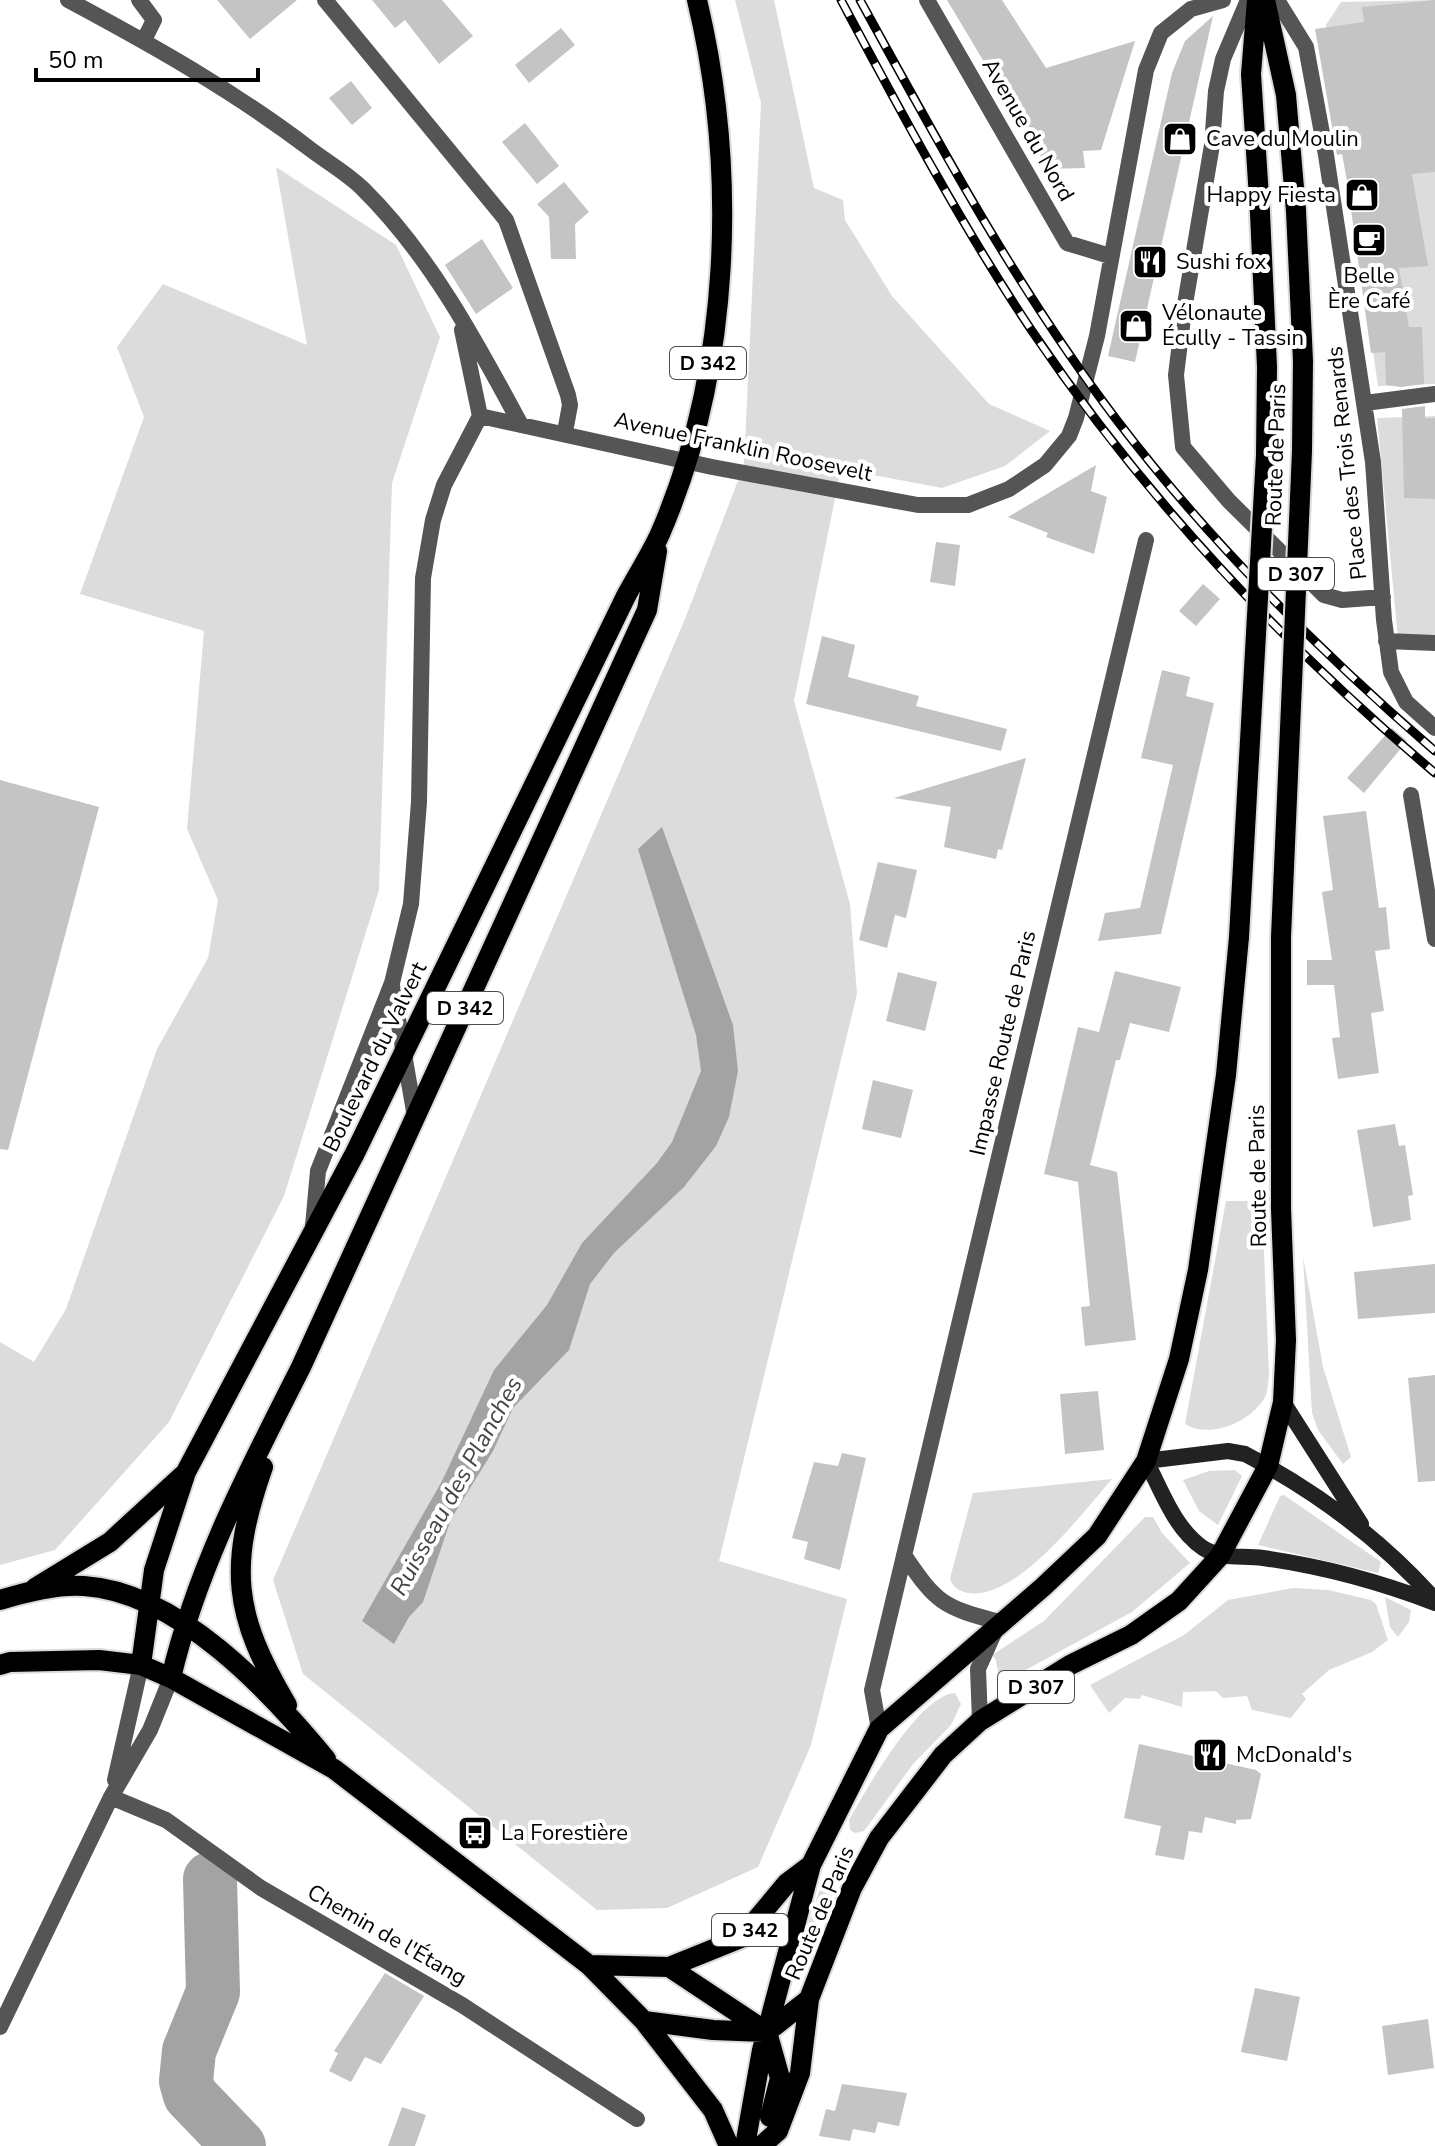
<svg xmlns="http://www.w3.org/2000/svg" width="1435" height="2146" font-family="'Nunito Sans',sans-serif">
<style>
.green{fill:#dcdcdc}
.water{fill:#a3a3a3}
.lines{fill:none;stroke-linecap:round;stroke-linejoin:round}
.river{stroke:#a3a3a3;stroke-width:54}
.building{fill:#c4c4c4}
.primary-casing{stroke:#dbdbdb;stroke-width:24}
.minor{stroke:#555;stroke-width:16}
.secondary{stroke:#222;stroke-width:16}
.primary{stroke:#000;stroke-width:20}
.rail-casing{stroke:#000;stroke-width:9}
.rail{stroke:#fff;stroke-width:6;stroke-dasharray:18;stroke-linecap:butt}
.primary-bridge-casing{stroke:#dbdbdb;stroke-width:24;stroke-linecap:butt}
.primary-bridge{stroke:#000;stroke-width:20}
.labels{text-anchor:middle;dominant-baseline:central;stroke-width:8;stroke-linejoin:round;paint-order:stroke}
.shield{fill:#fff;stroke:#4c4c4c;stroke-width:2}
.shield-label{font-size:20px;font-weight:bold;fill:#000}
.street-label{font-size:22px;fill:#000;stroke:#fff}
.poi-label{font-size:22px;fill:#000;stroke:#fff;text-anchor:start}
.water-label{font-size:24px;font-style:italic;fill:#444;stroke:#fff}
</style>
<rect width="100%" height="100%" fill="#fff"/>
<path class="green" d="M 735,0 L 774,0 L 814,188 L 843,200 L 845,220 L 892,296 L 989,404 L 1050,431 L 1005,466 L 942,488 L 841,469 L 794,701 L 850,904 L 857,994 L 719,1561 L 847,1599 L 811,1745 L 758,1867 L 667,1908 L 597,1910 L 303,1674 L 273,1580 L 685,619 L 744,465 L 761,103 Z
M 1435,0 L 1435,384 L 1378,386 L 1326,25 L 1341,2 Z
M 276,167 L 396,245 L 440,337 L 392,483 L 379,890 L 284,1196 L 169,1422 L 55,1550 L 0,1565 L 0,1342 L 34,1362 L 66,1309 L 157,1049 L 208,958 L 218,900 L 187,829 L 204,631 L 80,594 L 144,417 L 117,347 L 163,284 L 307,345 Z
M 1435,416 L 1435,638 L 1398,638 L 1377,418 Z
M 1226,1201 L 1258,1201 L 1262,1204 L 1269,1374 C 1268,1381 1268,1393 1264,1399 C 1249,1423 1209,1439 1185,1424 Z
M 1303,1256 L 1323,1367 L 1351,1457 L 1343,1464 L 1318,1430 L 1312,1413 Z
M 1235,1470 L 1242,1476 L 1218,1525 L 1199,1511 L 1183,1480 L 1209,1471 Z
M 1112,1479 C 1082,1513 1018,1600 968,1593 C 959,1591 952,1587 950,1578 L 973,1493 Z
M 1284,1495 L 1381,1562 L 1378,1573 L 1258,1545 L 1280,1496 Z
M 1145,1517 L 1153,1517 L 1162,1533 L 1190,1563 L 1132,1612 L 1000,1684 L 996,1660 L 992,1655 L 1044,1621 Z
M 1293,1588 L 1328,1590 L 1371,1600 L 1376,1604 L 1388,1640 L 1372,1652 L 1329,1670 L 1302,1694 L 1306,1699 L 1291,1718 L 1252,1710 L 1247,1696 L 1223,1698 L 1216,1691 L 1183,1692 L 1182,1707 L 1142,1695 L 1140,1699 L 1125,1698 L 1109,1713 L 1090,1685 L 1184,1635 L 1228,1600 Z
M 1385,1597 L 1411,1610 L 1409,1622 L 1398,1637 L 1390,1627 Z
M 955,1693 L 961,1704 L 951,1725 L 913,1764 L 864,1831 L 855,1833 L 850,1830 L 849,1820 C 866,1790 919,1695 955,1693 Z
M 826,1882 L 833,1893 L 818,1929 L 808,1924 L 822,1883 Z"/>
<path class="water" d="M 662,827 L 733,1025 L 738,1071 L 729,1117 L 716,1146 L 684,1187 L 614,1253 L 590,1284 L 569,1350 L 513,1408 L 493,1451 L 451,1519 L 423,1602 L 409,1617 L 394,1644 L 362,1621 L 442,1481 L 494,1370 L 547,1305 L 582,1243 L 657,1163 L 672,1142 L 701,1071 L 696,1035 L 638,849 Z"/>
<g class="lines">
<path class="river" d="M 210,1879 L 213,1992 L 189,2051 L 186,2081 L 190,2095 L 239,2146"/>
</g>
<path class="building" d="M 217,0 L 297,0 L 250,39 Z
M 372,0 L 442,0 L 473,36 L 439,64 L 405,20 L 395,28 Z
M 947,0 L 1002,0 L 1046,68 L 1135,41 L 1101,150 L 1083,151 L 1085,168 L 1048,169 Z
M 1435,0 L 1435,172 L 1412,174 L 1428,266 L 1399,268 L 1409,327 L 1422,327 L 1424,384 L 1401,387 L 1386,385 L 1385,352 L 1371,353 L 1347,181 L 1342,154 L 1337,155 L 1315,29 L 1364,22 L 1362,7 Z
M 1213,16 L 1135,362 L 1108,356 L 1172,73 L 1185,41 Z
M 561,28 L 575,45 L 529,83 L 515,65 Z
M 351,81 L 372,108 L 352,125 L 329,98 Z
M 525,123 L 559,166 L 537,184 L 502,142 Z
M 564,182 L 589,212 L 575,224 L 576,259 L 551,259 L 549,217 L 537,204 Z
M 482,239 L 513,288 L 476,314 L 445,265 Z
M 1425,406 L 1425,418 L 1435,418 L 1435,499 L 1404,498 L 1402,409 Z
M 1096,465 L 1091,491 L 1107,497 L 1094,554 L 1046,537 L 1048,533 L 1008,517 Z
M 936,542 L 960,545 L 955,586 L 930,582 Z
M 1203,584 L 1220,599 L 1196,626 L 1179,611 Z
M 822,636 L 855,645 L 848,677 L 919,696 L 916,706 L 1007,729 L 1001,751 L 806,704 Z
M 1162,670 L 1190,677 L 1186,696 L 1214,703 L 1161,934 L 1098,941 L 1105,913 L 1140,908 L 1173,765 L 1141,758 Z
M 1392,728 L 1407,741 L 1364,793 L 1347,778 Z
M 1026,758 L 1002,850 L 998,849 L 996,859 L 944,847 L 951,807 L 894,798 Z
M 0,780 L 99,807 L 8,1150 L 0,1149 Z
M 1366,811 L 1379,908 L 1386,907 L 1390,949 L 1375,951 L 1384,1011 L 1371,1013 L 1379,1073 L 1338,1079 L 1332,1038 L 1340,1037 L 1334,985 L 1307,985 L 1307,960 L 1332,960 L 1322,892 L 1333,890 L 1323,816 Z
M 878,862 L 917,870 L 906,918 L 895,915 L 887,948 L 859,940 Z
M 1115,971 L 1181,987 L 1169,1032 L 1130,1023 L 1120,1060 L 1116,1060 L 1090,1165 L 1117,1172 L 1136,1340 L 1085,1346 L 1081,1307 L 1090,1306 L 1078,1182 L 1044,1174 L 1078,1027 L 1099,1032 Z
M 898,972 L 937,982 L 925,1031 L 886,1021 Z
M 873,1080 L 913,1090 L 901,1138 L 862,1129 Z
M 1395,1124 L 1399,1146 L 1405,1145 L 1413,1195 L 1408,1196 L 1411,1220 L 1373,1227 L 1357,1130 Z
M 1435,1264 L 1435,1313 L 1358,1319 L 1354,1272 Z
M 1435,1375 L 1435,1481 L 1418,1482 L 1408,1378 Z
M 1098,1391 L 1104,1450 L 1065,1454 L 1060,1394 Z
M 842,1453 L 866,1458 L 840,1570 L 804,1559 L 808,1542 L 792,1538 L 814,1462 L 838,1466 Z
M 1139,1744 L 1256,1770 L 1261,1774 L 1251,1819 L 1236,1820 L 1236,1824 L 1205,1817 L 1202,1833 L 1189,1831 L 1184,1860 L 1155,1855 L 1161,1826 L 1124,1818 Z
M 385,1973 L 424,1996 L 381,2064 L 365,2057 L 351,2082 L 329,2071 L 338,2053 L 334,2051 Z
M 1255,1988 L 1300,1997 L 1287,2061 L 1241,2052 Z
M 1428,2019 L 1434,2068 L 1388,2075 L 1382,2026 Z
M 842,2084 L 907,2093 L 899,2126 L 878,2122 L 875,2133 L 853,2129 L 850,2141 L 819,2136 L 826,2109 L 835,2111 Z
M 402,2107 L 426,2115 L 415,2146 L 388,2146 Z"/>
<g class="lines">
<g class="primary-casing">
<path id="primary" d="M 1257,0 L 1251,74 L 1260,213
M 1265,0 L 1286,95 L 1296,211
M 263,1467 C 228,1567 233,1614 287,1705
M 35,1588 L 110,1542 L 183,1475
M 0,1600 C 26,1592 56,1584 84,1586 C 178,1592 270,1691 326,1759
M 0,1665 L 10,1662 L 99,1660 L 141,1665 L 171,1678 L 334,1769 L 589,1965 L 644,2021 L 713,2110 L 729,2146
M 141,1665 L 154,1570 L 186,1472 L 354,1155 L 625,598 C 636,577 650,556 660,534 C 731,370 738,171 697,0
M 171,1678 C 197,1567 250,1468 301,1367 L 647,610 L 657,551
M 589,1965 L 669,1967 L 767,2032
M 669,1967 L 741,1938 L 787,1883 L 811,1865
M 644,2021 L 713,2030 L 767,2032 L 809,1999
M 767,2032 L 780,2078 L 770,2117
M 745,2146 L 762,2050 L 811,1865 L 879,1729 L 1043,1587 L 1097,1536 L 1146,1461 L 1179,1359 L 1198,1270 L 1226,1075 L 1239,937
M 761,2146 L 778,2131 L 800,2073 L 809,1999 L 852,1888 L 879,1838 L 943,1755 L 980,1721 L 1070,1665 L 1131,1635 L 1179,1601 L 1220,1556 L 1268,1466 L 1283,1402 L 1286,1340 L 1281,1209 L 1281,937"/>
</g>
<path class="minor" d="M 68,0 C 152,45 234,91 310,149 C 327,162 348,174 363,189 C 430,255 477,343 521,425
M 139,0 L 154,20 L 144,40
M 325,0 L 506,220 L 568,395 L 570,405 L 565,432
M 927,0 L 1067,243 L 1110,256
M 1248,0 L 1223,59 L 1216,91 L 1212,145 L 1184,310 L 1176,375 L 1183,447 L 1229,501 L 1324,595 L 1342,600 L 1383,597
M 1277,0 L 1306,47 L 1326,155 L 1373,462 L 1384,620 L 1391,672 L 1406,702 L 1435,728
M 462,330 L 480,416
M 1365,403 L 1435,394
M 480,416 L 712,467 L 918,505 L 968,505 L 1009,489 L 1045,465 L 1069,436 L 1076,418 L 1097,336 L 1146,70 L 1161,33 L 1191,9 L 1223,0
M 1386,641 L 1435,643
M 1411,795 L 1435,939
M 392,985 L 415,1117
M 313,1226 L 318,1171 L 392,983 L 411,904 L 419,802 L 423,578 L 433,520 L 444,485 L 480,416
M 904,1555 C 937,1604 943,1607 999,1622 L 978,1669 L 980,1721
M 879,1729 L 872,1690 L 1146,540
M 115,1780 L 141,1665
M 111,1797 L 166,1820 L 261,1888 L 462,2005 L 637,2119
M 0,2027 L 111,1797 L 150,1730 L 171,1678"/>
<path class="secondary" d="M 1283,1402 L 1361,1524
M 1435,1600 C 1381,1539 1317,1492 1245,1454 L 1228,1451 L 1146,1461 C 1162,1491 1174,1528 1203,1548 C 1222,1560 1241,1555 1263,1558 C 1321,1566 1380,1582 1435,1603"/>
<use href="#primary" class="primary"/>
<g class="rail-casing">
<path id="rail" d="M 841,0 C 901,112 961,225 1032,331 C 1145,498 1281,643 1435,773
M 860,0 C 939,144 1017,289 1116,419 C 1209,541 1319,651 1435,751"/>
</g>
<use href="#rail" class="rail"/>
<g class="primary-bridge-casing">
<path id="primary-bridge" d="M 1239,937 L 1266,455 L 1267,367 L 1260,213
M 1281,937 L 1302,451 L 1303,361 L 1296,211"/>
</g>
<use href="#primary-bridge" class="primary-bridge"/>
</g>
<defs>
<g id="shop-square" transform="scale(1.8)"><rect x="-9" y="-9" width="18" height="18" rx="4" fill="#000" stroke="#fff"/><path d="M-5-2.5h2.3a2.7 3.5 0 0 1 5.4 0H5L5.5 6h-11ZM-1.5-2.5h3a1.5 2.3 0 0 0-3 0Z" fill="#fff"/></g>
<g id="cafe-square" transform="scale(1.8)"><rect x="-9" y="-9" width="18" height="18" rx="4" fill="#000" stroke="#fff"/><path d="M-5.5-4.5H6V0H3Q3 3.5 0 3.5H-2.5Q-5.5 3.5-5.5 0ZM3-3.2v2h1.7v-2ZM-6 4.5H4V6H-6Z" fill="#fff"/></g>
<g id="restaurant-square" transform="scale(1.8)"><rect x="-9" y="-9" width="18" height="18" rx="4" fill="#000" stroke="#fff"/><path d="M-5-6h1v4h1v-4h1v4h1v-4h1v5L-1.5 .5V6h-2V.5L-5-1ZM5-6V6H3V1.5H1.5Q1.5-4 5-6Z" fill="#fff"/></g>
<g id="bus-square" transform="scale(1.8)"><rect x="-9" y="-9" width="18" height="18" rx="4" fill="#000" stroke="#fff"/><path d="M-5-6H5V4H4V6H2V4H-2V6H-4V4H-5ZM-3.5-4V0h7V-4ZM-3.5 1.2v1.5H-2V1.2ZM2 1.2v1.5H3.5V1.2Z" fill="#fff"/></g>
</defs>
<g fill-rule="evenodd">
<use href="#shop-square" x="1180" y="139"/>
<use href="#shop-square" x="1362" y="195"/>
<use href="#cafe-square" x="1369" y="240"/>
<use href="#restaurant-square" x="1150" y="262"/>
<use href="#shop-square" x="1136" y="326"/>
<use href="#restaurant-square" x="1210" y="1755"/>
<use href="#bus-square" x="475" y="1833"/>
</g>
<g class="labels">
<g class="shield">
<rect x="670" y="347" width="76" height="32" rx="6"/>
<rect x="1258" y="558" width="76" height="32" rx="6"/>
<rect x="427" y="992" width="76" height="32" rx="6"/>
<rect x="998" y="1671" width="76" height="32" rx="6"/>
<rect x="712" y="1914" width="76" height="32" rx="6"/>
</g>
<g class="shield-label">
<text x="708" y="363">D 342</text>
<text x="1296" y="574">D 307</text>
<text x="465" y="1008">D 342</text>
<text x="1036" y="1687">D 307</text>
<text x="750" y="1930">D 342</text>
</g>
<g class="street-label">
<text transform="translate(1028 130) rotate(60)">Avenue du Nord</text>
<text transform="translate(743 447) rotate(12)">Avenue Franklin Roosevelt</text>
<text transform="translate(1276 455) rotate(-88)">Route de Paris</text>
<text transform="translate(1347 463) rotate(-96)">Place des Trois Renards</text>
<text transform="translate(1003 1043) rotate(-77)">Impasse Route de Paris</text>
<text transform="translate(375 1057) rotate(-64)">Boulevard du Valvert</text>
<text transform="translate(1258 1176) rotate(-91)">Route de Paris</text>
<text transform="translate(820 1913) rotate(-67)">Route de Paris</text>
<text transform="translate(387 1935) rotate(30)">Chemin de l'Étang</text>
</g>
<g class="poi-label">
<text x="1206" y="139">Cave du Moulin</text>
<text x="1336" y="195" text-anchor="end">Happy Fiesta</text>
<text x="1176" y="262">Sushi fox</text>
<text x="1369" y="276" text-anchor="middle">Belle<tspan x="1369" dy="25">Ère Café</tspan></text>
<text x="1162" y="313">Vélonaute<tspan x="1162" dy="25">Écully - Tassin</tspan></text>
<text x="1236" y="1755">McDonald's</text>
<text x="501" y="1833">La Forestière</text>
</g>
<g class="water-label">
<text transform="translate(456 1486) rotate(-61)">Ruisseau des Planches</text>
</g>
</g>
<path d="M36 68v12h222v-12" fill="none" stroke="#000000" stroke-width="4"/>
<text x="48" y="68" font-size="24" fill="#000000" stroke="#ffffff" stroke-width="6" paint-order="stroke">50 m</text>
</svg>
